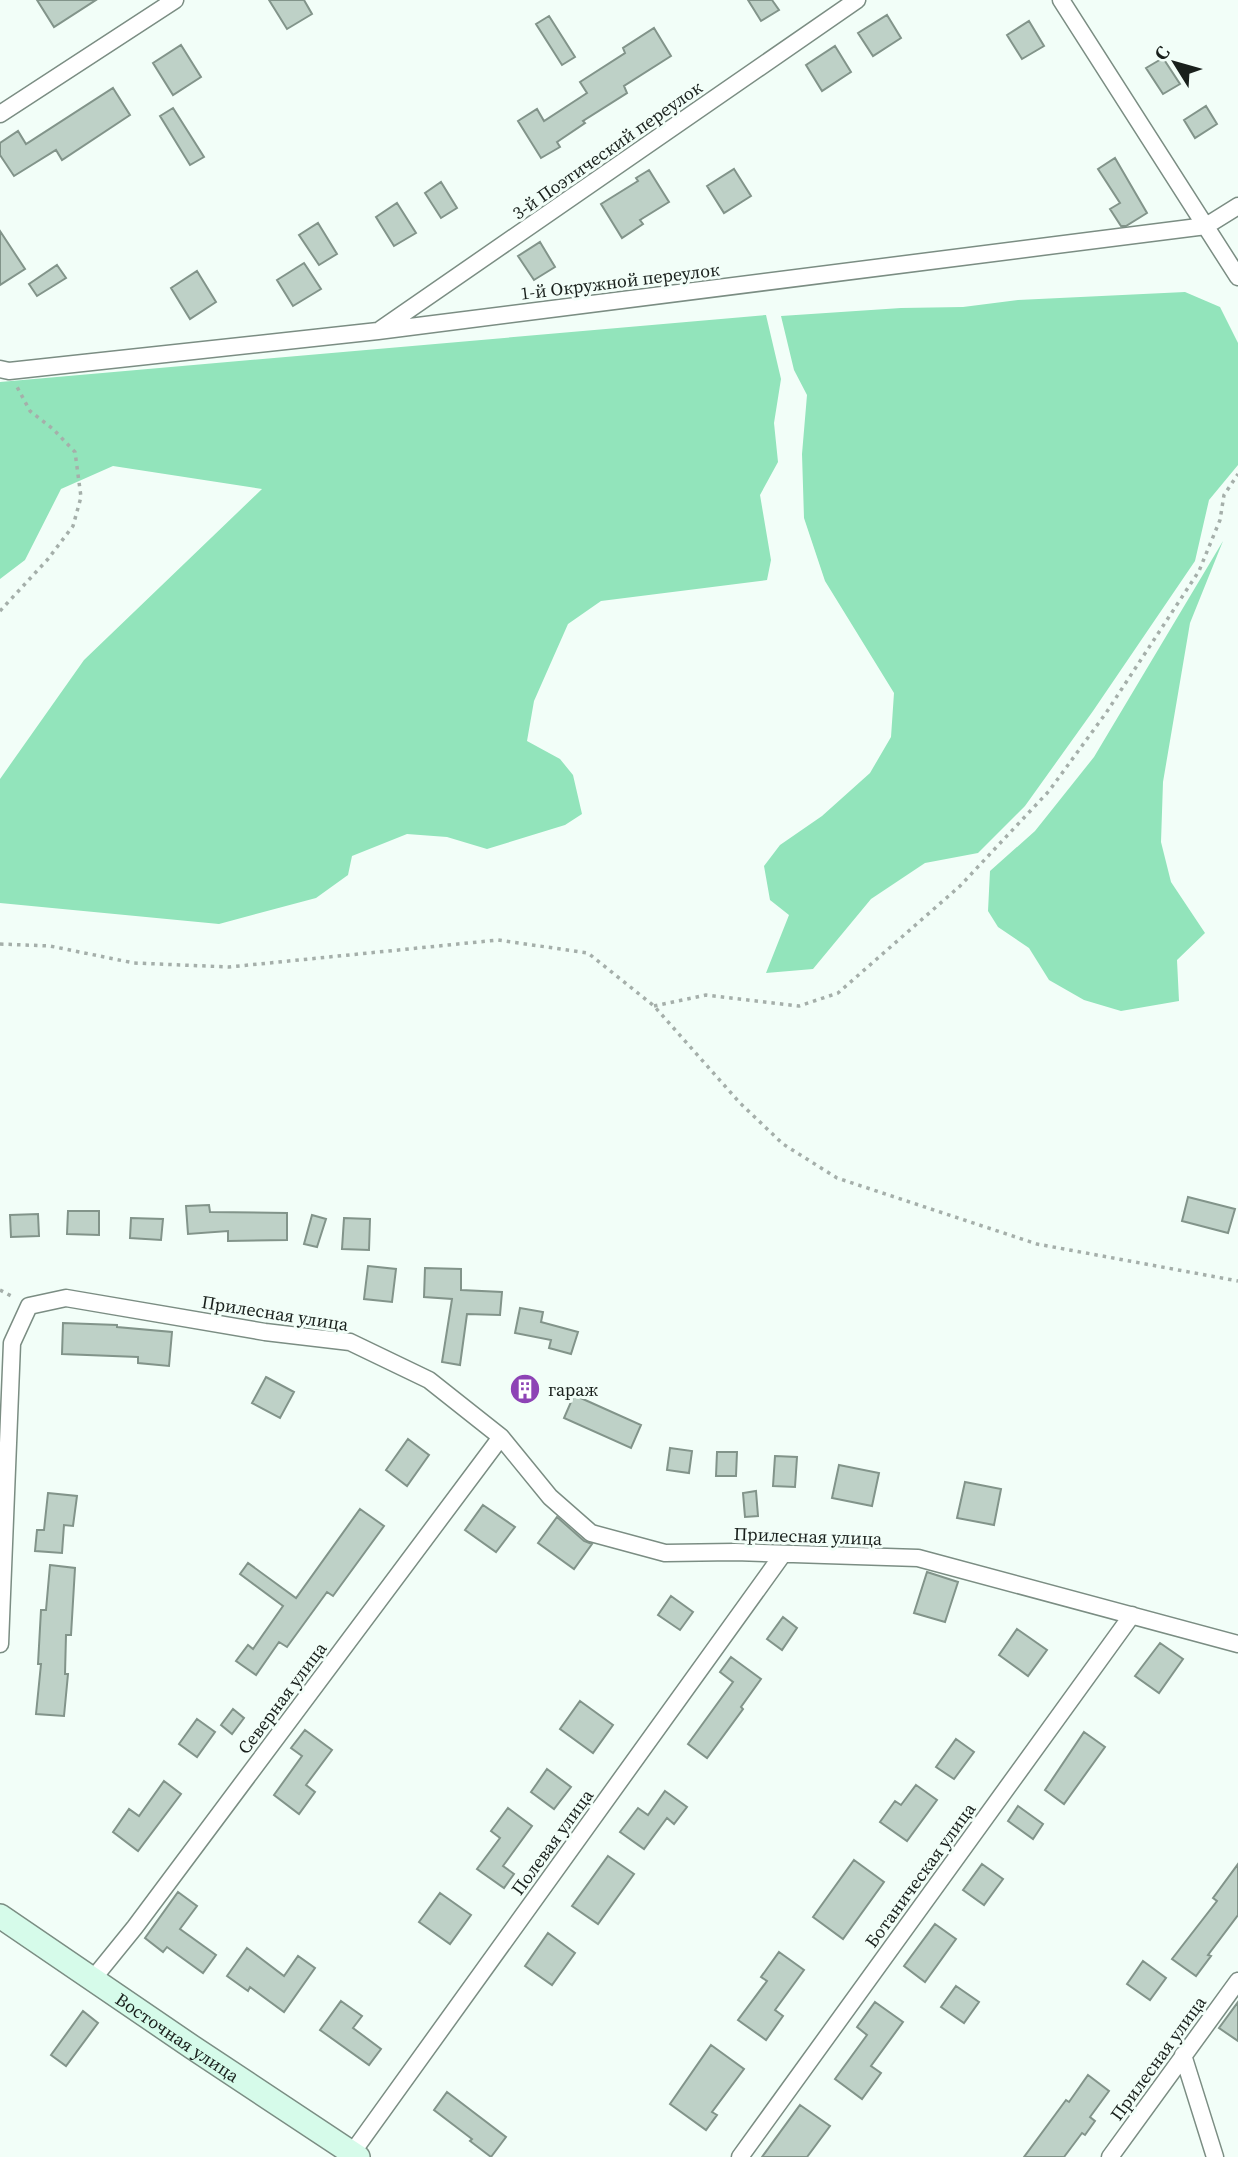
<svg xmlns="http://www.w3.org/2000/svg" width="1238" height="2157" font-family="'Source Serif 4',serif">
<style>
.green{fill:#92e4bb}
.building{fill:#bed1c7;stroke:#82948a;stroke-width:2}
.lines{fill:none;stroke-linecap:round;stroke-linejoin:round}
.street-casing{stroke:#7b8d83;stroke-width:19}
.secondary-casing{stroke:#7b8d83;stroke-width:26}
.path{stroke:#a5afaa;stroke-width:3.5;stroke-dasharray:3.5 5;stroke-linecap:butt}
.street{stroke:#fff;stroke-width:16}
.secondary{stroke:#d6fbea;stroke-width:23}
.labels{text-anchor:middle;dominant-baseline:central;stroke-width:6;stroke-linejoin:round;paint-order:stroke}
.street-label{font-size:18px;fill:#19201c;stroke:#f2fef8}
.poi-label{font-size:18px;fill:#19201c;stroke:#f2fef8;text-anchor:start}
</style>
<rect width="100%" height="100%" fill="#f2fef8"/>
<path class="green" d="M 1185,292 L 1220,307 L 1238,343 L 1238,465 L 1209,500 L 1195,561 L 1093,711 L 1025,806 L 978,853 L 925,863 L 871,899 L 813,969 L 766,973 L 789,915 L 770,900 L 764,866 L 780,845 L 822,816 L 870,773 L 891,737 L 894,693 L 825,581 L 804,518 L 802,454 L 807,395 L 794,370 L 781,316 L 901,308 L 963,307 L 1018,300 Z
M 766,315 L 781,379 L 774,423 L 778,462 L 760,495 L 771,560 L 767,580 L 601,601 L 568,624 L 534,701 L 527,741 L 560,759 L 573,775 L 582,814 L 565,825 L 487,849 L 447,837 L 407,834 L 352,856 L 348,875 L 316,898 L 219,924 L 0,903 L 0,779 L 84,660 L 262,489 L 113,466 L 61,489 L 25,560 L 0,579 L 0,382 Z
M 1223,541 L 1190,623 L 1163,782 L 1161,842 L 1171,882 L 1205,933 L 1177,960 L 1179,1001 L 1121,1011 L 1084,1000 L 1049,980 L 1029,948 L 998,927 L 988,911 L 990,871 L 1035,831 L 1094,757 Z"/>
<path class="building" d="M 37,0 L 96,0 L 54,27 Z
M 269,0 L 304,0 L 312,14 L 287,29 Z
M 748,0 L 772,0 L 779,10 L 761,21 Z
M 887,15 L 901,38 L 873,56 L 858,33 Z
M 549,16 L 575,57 L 562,65 L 536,24 Z
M 1029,21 L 1044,46 L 1022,59 L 1007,35 Z
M 654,28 L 671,56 L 624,86 L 627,93 L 583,121 L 585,123 L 557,142 L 560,147 L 541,158 L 518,121 L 537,109 L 544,121 L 587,93 L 580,82 L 625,53 L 623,48 Z
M 181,45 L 201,77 L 173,95 L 153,63 Z
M 835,46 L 851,72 L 822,91 L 806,65 Z
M 1163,58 L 1180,84 L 1163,94 L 1146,68 Z
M 113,88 L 130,115 L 62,160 L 56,150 L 14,176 L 0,155 L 0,143 L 18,131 L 26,144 Z
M 1206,106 L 1217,124 L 1195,138 L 1184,120 Z
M 173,108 L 204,157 L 190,165 L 160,116 Z
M 1115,158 L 1147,213 L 1126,226 L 1121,226 L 1110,209 L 1120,203 L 1098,169 Z
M 734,169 L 751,196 L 724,213 L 707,186 Z
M 649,170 L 669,202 L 640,220 L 643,224 L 622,238 L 601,204 L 638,181 L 636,178 Z
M 441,182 L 457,208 L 441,218 L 425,193 Z
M 397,203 L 416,233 L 394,246 L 376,217 Z
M 318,223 L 337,254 L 319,265 L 299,235 Z
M 0,231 L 25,269 L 0,285 Z
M 540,242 L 555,267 L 534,280 L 518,256 Z
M 304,263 L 321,289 L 293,306 L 277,280 Z
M 57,265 L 66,278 L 37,296 L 29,284 Z
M 197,271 L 216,302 L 190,319 L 171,288 Z
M 1188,1197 L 1235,1209 L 1228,1233 L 1182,1221 Z
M 209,1205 L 210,1212 L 287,1213 L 287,1240 L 228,1241 L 228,1231 L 188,1234 L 186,1206 Z
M 68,1211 L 99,1211 L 99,1235 L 67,1234 Z
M 38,1214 L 39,1236 L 11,1237 L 10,1215 Z
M 312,1215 L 326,1219 L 317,1247 L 304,1244 Z
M 131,1218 L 163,1219 L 161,1240 L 130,1238 Z
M 344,1218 L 370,1219 L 369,1250 L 342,1249 Z
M 368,1266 L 396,1269 L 392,1302 L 364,1299 Z
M 425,1268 L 461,1269 L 461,1290 L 502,1292 L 500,1315 L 467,1314 L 460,1365 L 442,1362 L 452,1299 L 424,1297 Z
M 520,1308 L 543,1312 L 541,1322 L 578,1332 L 571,1354 L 549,1348 L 551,1340 L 515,1333 Z
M 63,1323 L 117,1325 L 117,1327 L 172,1332 L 169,1366 L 138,1363 L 138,1357 L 62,1354 Z
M 266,1377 L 294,1392 L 280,1418 L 252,1403 Z
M 521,1378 L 536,1386 L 529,1400 L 514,1392 Z
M 574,1395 L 641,1425 L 631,1448 L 564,1418 Z
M 408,1439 L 429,1455 L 407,1486 L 386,1470 Z
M 670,1448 L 692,1451 L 689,1473 L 667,1470 Z
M 717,1452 L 737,1452 L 736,1476 L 716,1476 Z
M 775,1456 L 797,1457 L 795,1487 L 773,1486 Z
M 839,1465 L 879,1473 L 872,1506 L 832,1498 Z
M 965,1482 L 1001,1489 L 994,1525 L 957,1518 Z
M 756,1491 L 758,1516 L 745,1517 L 743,1493 Z
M 48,1493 L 77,1496 L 73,1526 L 64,1525 L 62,1553 L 35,1551 L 37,1530 L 44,1530 Z
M 483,1505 L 515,1527 L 496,1552 L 465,1530 Z
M 360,1509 L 384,1526 L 333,1596 L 327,1592 L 287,1647 L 279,1642 L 256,1675 L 236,1661 L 248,1645 L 253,1649 L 283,1606 L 240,1574 L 248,1563 L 296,1598 Z
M 557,1517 L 584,1541 L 592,1544 L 574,1569 L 538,1543 Z
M 50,1565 L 75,1568 L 71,1635 L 66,1635 L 65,1674 L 68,1674 L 64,1716 L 36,1714 L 41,1664 L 38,1664 L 41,1610 L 46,1610 Z
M 927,1572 L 958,1582 L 945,1622 L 914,1613 Z
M 671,1596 L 693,1612 L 680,1630 L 658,1615 Z
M 783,1617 L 797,1628 L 782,1650 L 767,1639 Z
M 1017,1629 L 1047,1650 L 1028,1676 L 999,1655 Z
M 1160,1643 L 1183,1659 L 1159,1693 L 1135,1676 Z
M 731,1657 L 761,1679 L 741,1707 L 743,1709 L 707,1758 L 688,1744 L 733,1682 L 720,1672 Z
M 580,1701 L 613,1725 L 593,1753 L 560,1729 Z
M 233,1709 L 244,1718 L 232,1734 L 221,1725 Z
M 197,1719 L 215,1732 L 197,1757 L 179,1744 Z
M 305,1730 L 332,1750 L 306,1785 L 315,1792 L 299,1814 L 274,1795 L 302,1756 L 291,1748 Z
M 1084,1732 L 1105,1747 L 1064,1804 L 1045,1790 Z
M 956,1739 L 974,1752 L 954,1779 L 936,1767 Z
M 547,1769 L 571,1787 L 554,1809 L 531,1792 Z
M 164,1781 L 181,1794 L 138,1851 L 113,1832 L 129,1809 L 139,1816 Z
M 916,1785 L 937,1800 L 907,1841 L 880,1822 L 895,1801 L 901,1805 Z
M 665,1791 L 687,1807 L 674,1824 L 667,1818 L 644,1849 L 620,1832 L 638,1808 L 648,1815 Z
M 1018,1806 L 1043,1824 L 1033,1839 L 1008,1821 Z
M 508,1808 L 532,1826 L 503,1866 L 514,1874 L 504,1888 L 477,1869 L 500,1838 L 491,1831 Z
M 608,1856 L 634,1874 L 598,1924 L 572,1906 Z
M 854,1860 L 884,1882 L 843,1939 L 813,1917 Z
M 982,1864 L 1003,1879 L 984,1905 L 963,1890 Z
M 1238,1864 L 1238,1915 L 1208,1955 L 1211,1956 L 1196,1976 L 1172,1959 L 1217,1901 L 1213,1898 Z
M 178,1892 L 197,1906 L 180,1929 L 216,1955 L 203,1973 L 167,1947 L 163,1952 L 145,1938 Z
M 440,1893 L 471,1915 L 450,1944 L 419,1922 Z
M 935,1924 L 956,1939 L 925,1982 L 904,1966 Z
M 548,1933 L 575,1953 L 552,1985 L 525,1966 Z
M 247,1948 L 284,1976 L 298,1956 L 315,1968 L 284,2012 L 250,1987 L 248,1991 L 227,1976 Z
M 779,1952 L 804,1970 L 775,2010 L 783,2016 L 766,2040 L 738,2020 L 767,1981 L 761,1977 Z
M 1143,1961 L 1166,1978 L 1150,2000 L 1127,1984 Z
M 956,1986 L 979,2002 L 964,2023 L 941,2007 Z
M 341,2001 L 362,2016 L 353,2028 L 381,2049 L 369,2065 L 320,2030 Z
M 875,2002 L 903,2022 L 871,2066 L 881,2073 L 862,2099 L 835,2079 L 867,2035 L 857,2027 Z
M 1238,2002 L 1238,2041 L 1219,2028 Z
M 83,2011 L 98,2023 L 66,2066 L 51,2055 Z
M 711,2045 L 744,2069 L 712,2112 L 717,2115 L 706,2130 L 670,2104 Z
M 1088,2075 L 1109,2091 L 1090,2117 L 1095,2121 L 1085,2135 L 1082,2133 L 1064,2157 L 1024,2157 L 1066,2100 L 1069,2102 Z
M 447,2092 L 506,2137 L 491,2157 L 470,2141 L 472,2139 L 434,2110 Z
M 800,2105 L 830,2126 L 807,2157 L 762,2157 Z"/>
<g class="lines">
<g class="street-casing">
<path id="street" d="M 1061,0 L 1238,277
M 0,114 L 175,0
M 381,329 L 857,0
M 0,369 L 9,371 L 378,331 L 1206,226 L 1238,206
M 0,1644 L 12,1343 L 29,1306 L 66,1298 L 265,1332 L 350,1342 L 429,1380 L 501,1437 L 550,1497 L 591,1533 L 665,1553 L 735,1552 L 918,1558 L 1238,1644
M 92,1980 L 135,1927 L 501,1437
M 1183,2055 L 1215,2157
M 352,2153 L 783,1554
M 740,2157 L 1132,1615
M 1110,2157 L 1238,1981"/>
</g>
<g class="secondary-casing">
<g id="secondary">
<path id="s1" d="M 0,1916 L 192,2047 L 358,2157"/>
</g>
</g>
<path class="path" d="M 0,611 L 48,559 L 73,526 L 81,497 L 75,452 L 53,429 L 30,411 L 16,385
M 0,944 L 50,946 L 134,963 L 229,967 L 498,940 L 588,953 L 654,1006 L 740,1103 L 783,1144 L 837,1178 L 1037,1244 L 1238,1281
M 654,1006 L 706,995 L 799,1006 L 838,993 L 960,886 L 1049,791 L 1106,713 L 1199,571 L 1220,520 L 1224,495 L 1238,474
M 0,1290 L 15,1298"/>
<use href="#street" class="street"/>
<use href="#secondary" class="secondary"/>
</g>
<defs>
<g id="building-disc" transform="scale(1.575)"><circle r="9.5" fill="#8d43b5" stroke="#f2fef8"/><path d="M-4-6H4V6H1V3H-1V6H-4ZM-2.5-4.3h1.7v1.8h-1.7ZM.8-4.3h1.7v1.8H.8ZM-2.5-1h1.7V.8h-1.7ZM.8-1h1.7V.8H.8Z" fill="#fff"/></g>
</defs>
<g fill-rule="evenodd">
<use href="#building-disc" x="525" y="1389"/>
</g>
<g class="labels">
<g class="street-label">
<text transform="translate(607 150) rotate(-35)">3-й Поэтический переулок</text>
<text transform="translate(620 281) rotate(-7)">1-й Окружной переулок</text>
<text transform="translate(275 1313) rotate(9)">Прилесная улица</text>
<text transform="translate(808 1536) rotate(2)">Прилесная улица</text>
<text transform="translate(282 1698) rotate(-53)">Северная улица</text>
<text transform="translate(552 1842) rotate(-54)">Полевая улица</text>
<text transform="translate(920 1875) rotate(-54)">Ботаническая улица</text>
<text stroke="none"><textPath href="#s1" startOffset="215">Восточная улица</textPath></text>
<text transform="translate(1158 2058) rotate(-54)">Прилесная улица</text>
</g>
<g class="poi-label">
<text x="548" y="1389">гараж</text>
</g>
</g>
<g transform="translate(1175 63) rotate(307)" stroke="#f2fef8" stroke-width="5" paint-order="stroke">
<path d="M0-5L12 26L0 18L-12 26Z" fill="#19201c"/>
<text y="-10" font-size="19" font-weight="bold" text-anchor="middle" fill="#19201c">С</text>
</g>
</svg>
